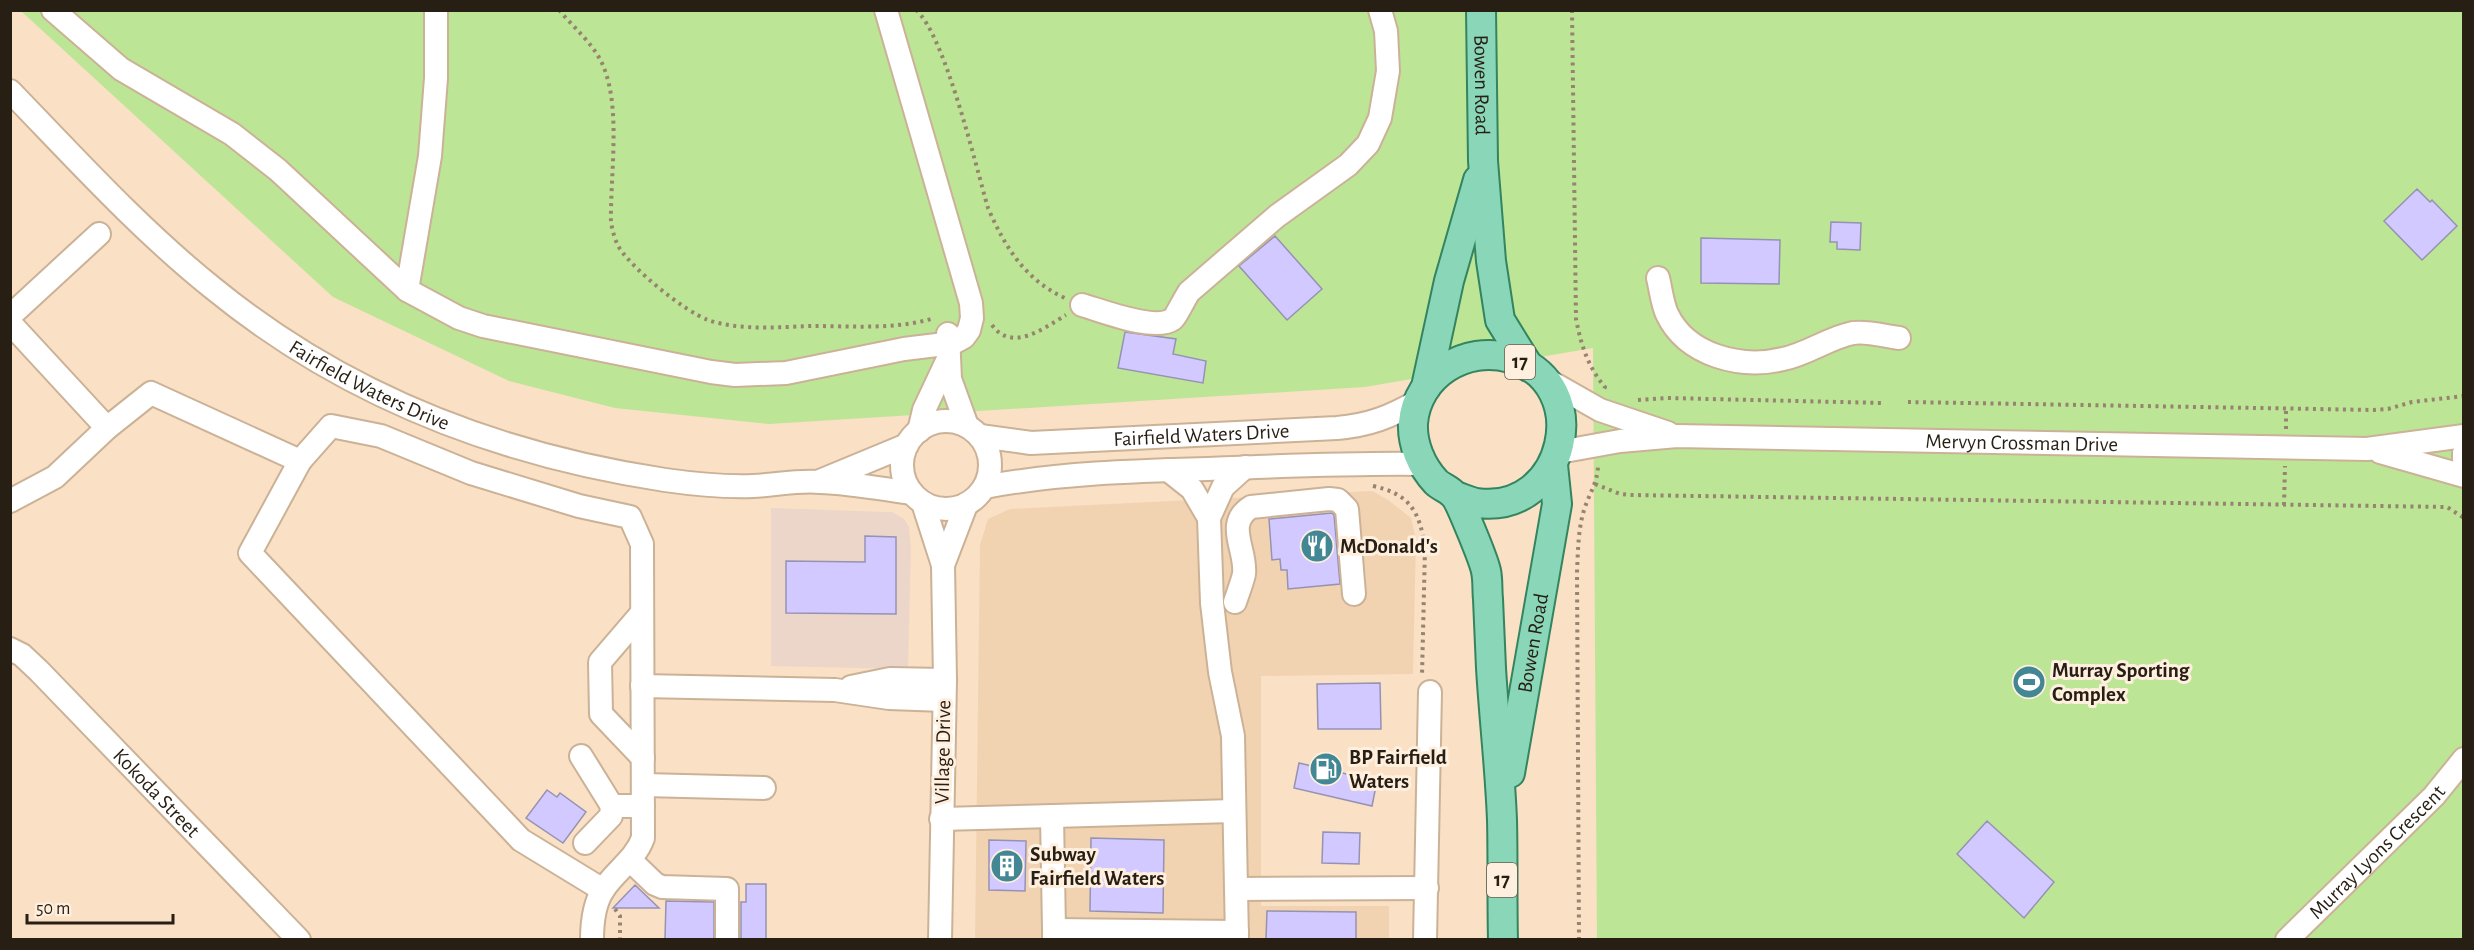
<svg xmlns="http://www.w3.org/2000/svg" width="2474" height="950" font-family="'Alegreya Sans',sans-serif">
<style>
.built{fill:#f2d3b1}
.education{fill:#ecd6ca}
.green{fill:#bde596}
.building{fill:#d1c9ff;stroke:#9692b2;stroke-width:1.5}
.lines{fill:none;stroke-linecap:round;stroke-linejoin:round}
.minor-casing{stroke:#cbb297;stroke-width:26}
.major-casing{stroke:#348460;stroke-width:32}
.path{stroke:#968470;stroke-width:4;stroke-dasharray:3 4.5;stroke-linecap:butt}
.minor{stroke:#fff;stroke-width:22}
.major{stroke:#89d6b8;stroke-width:28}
.labels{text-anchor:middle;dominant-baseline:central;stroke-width:6;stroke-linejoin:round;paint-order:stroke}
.shield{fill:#ffefde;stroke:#685d51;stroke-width:1.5}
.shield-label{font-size:20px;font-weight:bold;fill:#271e14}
.street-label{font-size:21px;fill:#271e14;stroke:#ffefde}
.poi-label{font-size:21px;font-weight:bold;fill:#271e14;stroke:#ffefde;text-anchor:start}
</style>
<rect width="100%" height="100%" fill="#fae0c4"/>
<path class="built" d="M 1372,491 L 1388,500 L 1411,518 L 1416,540 L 1413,674 L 1261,676 L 1261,906 L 1389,906 L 1389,939 L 975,940 L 980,545 L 988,519 L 1010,509 Z"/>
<path class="education" d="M 771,508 L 885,512 L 892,512 L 904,519 L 909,527 L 911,549 L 908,669 L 771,666 Z"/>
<path class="green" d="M 21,11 L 2463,11 L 2463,939 L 1597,939 L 1593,348 L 1365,387 L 769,424 L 615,408 L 509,381 L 333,297 Z"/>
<path class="building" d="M 2417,189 L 2430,202 L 2432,200 L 2457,226 L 2422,260 L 2384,221 Z
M 1831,222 L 1861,223 L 1860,250 L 1837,249 L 1837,242 L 1830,242 Z
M 1275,236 L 1322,289 L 1287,320 L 1239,266 Z
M 1701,238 L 1780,240 L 1779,284 L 1701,283 Z
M 1125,332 L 1176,339 L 1173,354 L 1206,361 L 1203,383 L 1118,368 Z
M 1332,513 L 1334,515 L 1340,584 L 1288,589 L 1287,570 L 1281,570 L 1280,559 L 1272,560 L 1269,519 Z
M 865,536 L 896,537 L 896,614 L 786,613 L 786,561 L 865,562 Z
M 1380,683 L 1381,729 L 1318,729 L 1317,684 Z
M 1299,763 L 1377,781 L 1372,806 L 1294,788 Z
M 547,790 L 557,797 L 560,793 L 586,812 L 563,843 L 526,818 Z
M 1987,821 L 2054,882 L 2024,918 L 1957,854 Z
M 1323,832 L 1360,833 L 1359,864 L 1322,863 Z
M 1091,838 L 1164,840 L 1163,913 L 1090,911 Z
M 989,840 L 1026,841 L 1025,891 L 989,890 Z
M 746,884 L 766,884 L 766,939 L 741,939 L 741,902 L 746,902 Z
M 635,885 L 659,908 L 613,908 Z
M 666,901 L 714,902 L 714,939 L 665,939 Z
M 1267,911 L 1356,912 L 1356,939 L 1266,939 Z"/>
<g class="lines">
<g class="minor-casing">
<g id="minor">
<path d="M 53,10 L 121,69 L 232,134 L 278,170 L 407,290 L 459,318 L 483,326 L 711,372 L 735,375 L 786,373 L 904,349 L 953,343 L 964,337 L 969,330 L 972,318 L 971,303 L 886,10"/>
<path id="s1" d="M 10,91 C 76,159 140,230 214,289 C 344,395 500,455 665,480 C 693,484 725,487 753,486 C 775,485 798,480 820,482 C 851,483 882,489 912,493"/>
<path d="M 1658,278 C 1661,290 1662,303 1667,314 C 1687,356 1741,369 1783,359 C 1808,354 1828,338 1853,333 C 1867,331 1884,336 1899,338"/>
<path d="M 407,290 L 430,156 L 436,78 L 436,10"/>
<path d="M 1082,305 C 1103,311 1155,332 1173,319 C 1175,318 1185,298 1189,292 L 1277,216 L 1348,165 L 1368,144 L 1380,118 L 1388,71 L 1386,31 L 1380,10"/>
<path d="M 10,316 L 99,234"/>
<path d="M 10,323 L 107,428"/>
<path d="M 948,334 L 950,379 L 967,426"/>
<path d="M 1542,377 L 1600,410 L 1668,433"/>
<circle cx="946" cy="465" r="44"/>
<path d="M 919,431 L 924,410 L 948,359"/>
<path id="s2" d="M 980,436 L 1031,443 L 1337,428 C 1370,425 1390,417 1418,401"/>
<path id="s3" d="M 1559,452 L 1620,441 L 1677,436 L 2367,449 L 2464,436"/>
<path d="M 2380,452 L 2464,476"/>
<path d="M 2464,453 L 2464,459"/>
<path d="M 300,461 L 250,553 L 521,840 L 603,890"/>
<path d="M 1168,470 L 1192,489 L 1209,518"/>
<path d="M 820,481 L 907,445"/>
<path d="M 985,487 C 1058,473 1133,471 1208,469 C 1279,466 1350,463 1422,464"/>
<path d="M 10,501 L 55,477 L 107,428 L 151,393 L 300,461 L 331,426 L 381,436 L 471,473 L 579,506 L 630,517 L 642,544 L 643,838 C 635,860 615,871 603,890 C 594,904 592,923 592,940"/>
<path d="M 923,503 L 943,565 L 945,680 L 940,940"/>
<path d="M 943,565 L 966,505"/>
<path d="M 1235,602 C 1238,593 1242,583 1244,574 C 1247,550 1224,524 1251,507 L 1329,499 L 1338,500 L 1347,509 L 1354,594"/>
<path d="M 642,613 L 600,662 L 601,714 L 643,758"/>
<path id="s4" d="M 10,649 L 22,655 L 39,671 L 299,940"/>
<path d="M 642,686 L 835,690 L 889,698 L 944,700"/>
<path d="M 851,687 L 890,679 L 945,680"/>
<path d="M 581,756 L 612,806"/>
<path d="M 644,785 L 764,788"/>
<path d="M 1052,816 L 1054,930"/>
<path d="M 941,819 L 1234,811"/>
<path d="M 585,843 L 611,816 L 612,806 L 643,806"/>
<path d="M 630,860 L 655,884 L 662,887 L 727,889 L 727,940"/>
<path d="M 1238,889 L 1427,888"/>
<path d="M 1054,940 L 1054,930 L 1237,932"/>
<path d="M 1237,940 L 1233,736 L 1220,672 L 1212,603 L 1209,518 L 1223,487 L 1245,467"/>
<path d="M 1425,940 L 1430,692"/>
<path id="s5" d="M 2287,940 L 2434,796 L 2464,759"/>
</g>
</g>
<g class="major-casing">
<g id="major">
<path id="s6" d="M 1481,10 L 1483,161 L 1491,261 L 1500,320 L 1529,367"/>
<path d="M 1426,387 L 1449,281 L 1478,180"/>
<path d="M 1455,496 C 1462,498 1470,502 1477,503 C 1566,515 1596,383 1510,358 C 1466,345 1417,375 1413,423 C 1412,444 1421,466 1436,482 C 1441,487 1449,489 1454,495 C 1460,501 1484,561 1486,571 C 1488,580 1487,590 1488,599 C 1489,622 1490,645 1491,668 C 1494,718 1500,769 1502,820 C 1503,859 1502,900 1503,940"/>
<path id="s7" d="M 1510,773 L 1557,504 L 1553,465"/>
</g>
</g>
<path class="path" d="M 559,10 C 574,28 596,46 604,68 C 621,111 610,176 611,223 C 613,232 615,241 620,249 C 634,270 684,311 708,320 C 740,331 778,327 812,326 C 852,326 896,330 934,318
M 916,10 C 945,35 976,167 988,208 C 1005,247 1025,280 1065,298
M 1572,10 L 1576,319 C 1581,345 1588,367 1605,387 L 1604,389
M 992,325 C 1012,353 1044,328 1066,315
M 1638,400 L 1667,398 L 1883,403
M 1908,402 L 2374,410 L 2388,409 L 2412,402 L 2464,396
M 2286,429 L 2286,408
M 1595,484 L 1620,494 L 1630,495 L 2447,507 L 2464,518
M 1373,486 C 1410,494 1420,512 1425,548 L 1422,676
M 2284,505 L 2285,466
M 615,909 L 620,916 L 620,940
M 1579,940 L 1577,572 C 1578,551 1578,530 1584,510 C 1589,494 1598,482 1598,465"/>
<use href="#minor" class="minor"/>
<use href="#major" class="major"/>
</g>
<defs>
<g id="restaurant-disc" transform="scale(1.725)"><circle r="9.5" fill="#428793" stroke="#ffefde"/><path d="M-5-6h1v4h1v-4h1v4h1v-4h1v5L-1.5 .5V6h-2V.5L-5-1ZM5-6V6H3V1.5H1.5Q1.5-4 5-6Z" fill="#fff"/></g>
<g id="stadium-disc" transform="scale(1.725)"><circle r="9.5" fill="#428793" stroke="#ffefde"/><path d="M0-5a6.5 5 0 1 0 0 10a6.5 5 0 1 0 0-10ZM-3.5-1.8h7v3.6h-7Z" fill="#fff"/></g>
<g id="fuel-disc" transform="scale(1.725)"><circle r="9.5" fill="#428793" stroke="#ffefde"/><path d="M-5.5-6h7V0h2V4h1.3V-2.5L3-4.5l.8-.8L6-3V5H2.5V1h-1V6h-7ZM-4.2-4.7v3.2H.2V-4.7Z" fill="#fff"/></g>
<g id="building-disc" transform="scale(1.725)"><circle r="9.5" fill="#428793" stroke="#ffefde"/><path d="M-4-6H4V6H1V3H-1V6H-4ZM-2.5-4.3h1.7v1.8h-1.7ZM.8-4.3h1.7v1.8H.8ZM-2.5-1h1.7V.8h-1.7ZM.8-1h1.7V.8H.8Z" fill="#fff"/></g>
</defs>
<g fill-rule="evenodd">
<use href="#restaurant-disc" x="1317" y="546"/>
<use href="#stadium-disc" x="2029" y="682"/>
<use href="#fuel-disc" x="1326" y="769"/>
<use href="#building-disc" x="1007" y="866"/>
</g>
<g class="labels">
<g class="shield">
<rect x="1505" y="345" width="30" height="34" rx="4.5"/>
<rect x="1487" y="863" width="30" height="34" rx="4.5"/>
</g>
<g class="shield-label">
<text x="1520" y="362">17</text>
<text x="1502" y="880">17</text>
</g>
<g class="street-label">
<text stroke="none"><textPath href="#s6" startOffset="75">Bowen Road</textPath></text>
<text stroke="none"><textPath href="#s1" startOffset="468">Fairfield Waters Drive</textPath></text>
<text stroke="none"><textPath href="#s2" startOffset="222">Fairfield Waters Drive</textPath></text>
<text stroke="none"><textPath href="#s3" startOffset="464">Mervyn Crossman Drive</textPath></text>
<text stroke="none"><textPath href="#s7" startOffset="132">Bowen Road</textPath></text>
<text transform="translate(943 752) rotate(-89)">Village Drive</text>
<text stroke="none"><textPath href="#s4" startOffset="206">Kokoda Street</textPath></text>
<text stroke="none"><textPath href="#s5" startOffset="126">Murray Lyons Crescent</textPath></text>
</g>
<g class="poi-label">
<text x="1340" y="546">McDonald's</text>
<text x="2052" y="670">Murray Sporting<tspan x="2052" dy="24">Complex</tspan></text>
<text x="1349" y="757">BP Fairfield<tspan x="1349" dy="24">Waters</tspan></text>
<text x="1030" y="854">Subway<tspan x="1030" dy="24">Fairfield Waters</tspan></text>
</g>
</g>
<rect width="2474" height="950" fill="none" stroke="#271e14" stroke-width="24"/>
<path d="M27 914v9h146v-9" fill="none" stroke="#271e14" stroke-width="3"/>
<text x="36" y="914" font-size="18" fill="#271e14" stroke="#ffefde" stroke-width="4.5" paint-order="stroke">50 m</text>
</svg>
